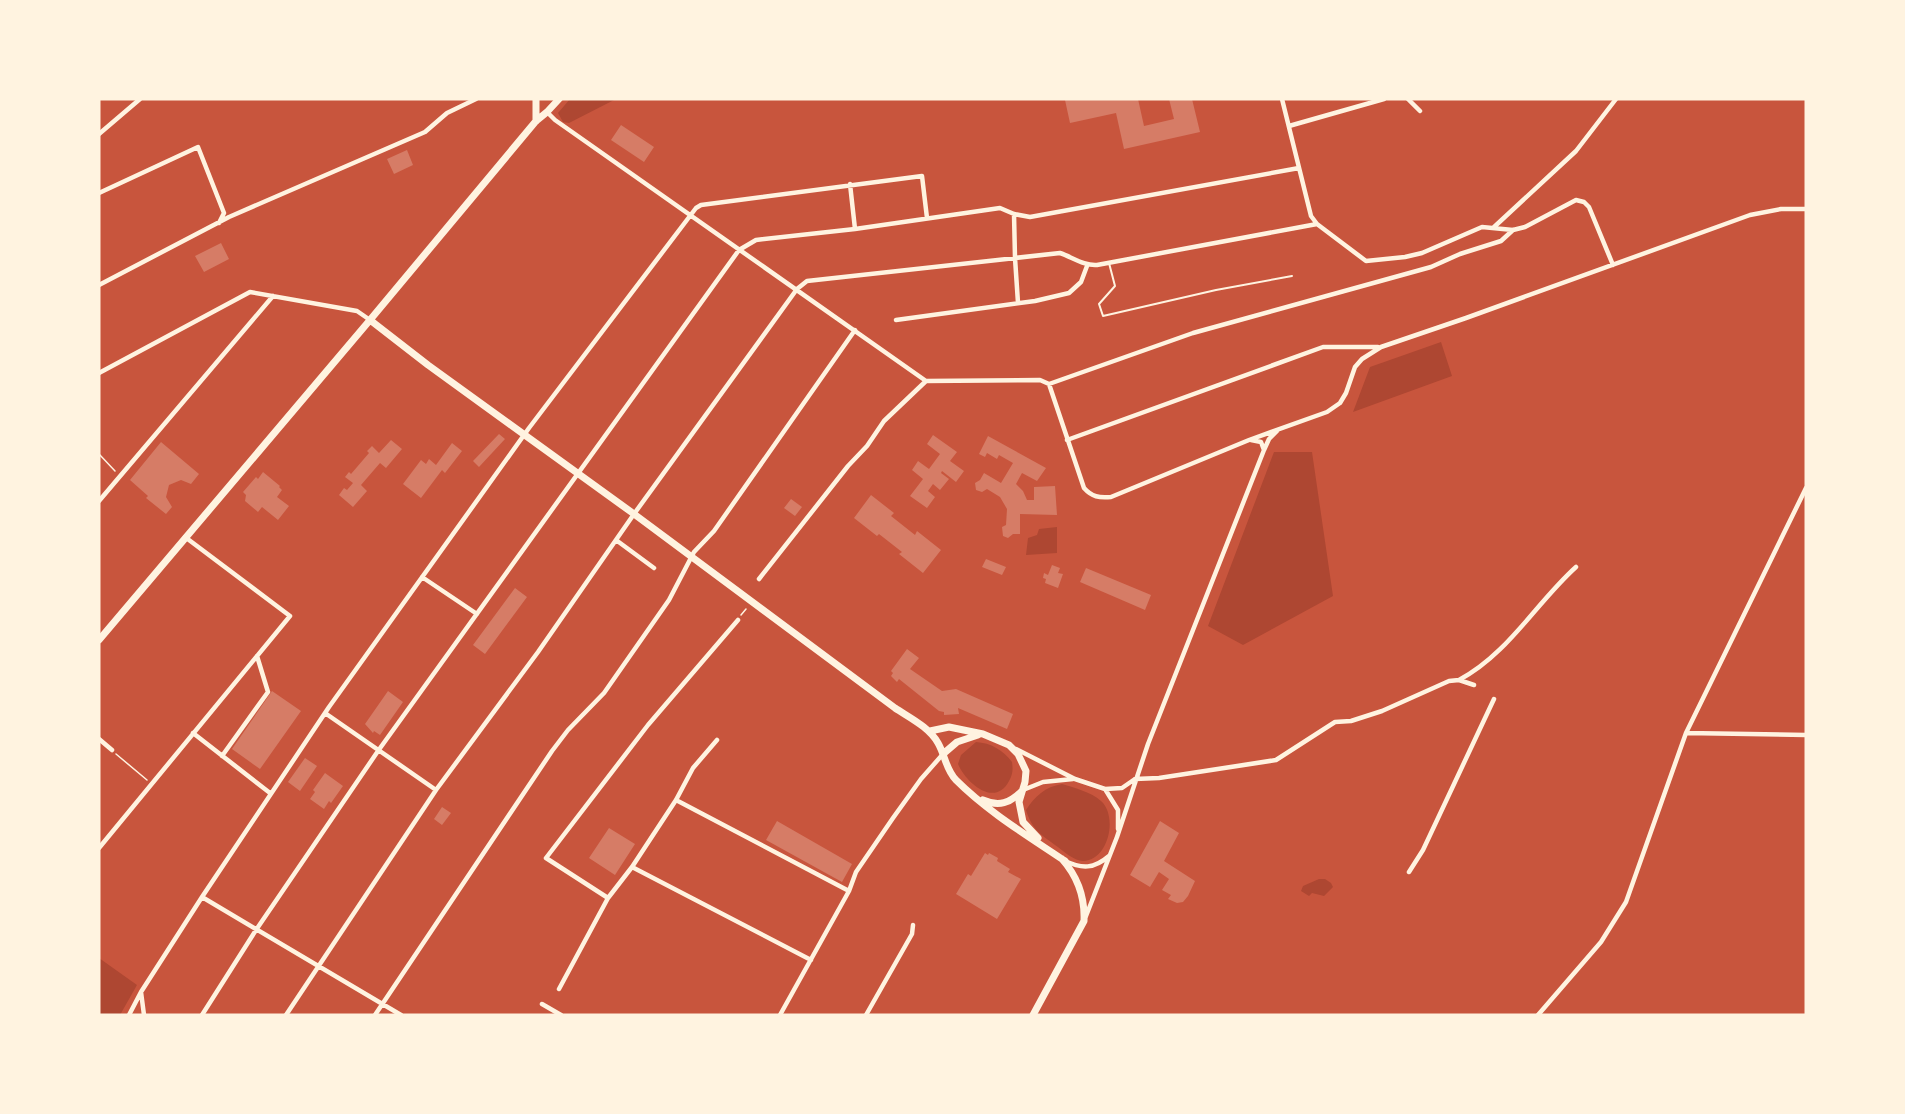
<svg xmlns="http://www.w3.org/2000/svg" width="1905" height="1114" font-family="Lato,sans-serif">
<style>
.green{fill:#ae4732}
.building{fill:#d67c66}
.lines{fill:none;stroke-linecap:round;stroke-linejoin:round}
.path{stroke:#fff3e0;stroke-width:1.5}
.service{stroke:#fff3e0;stroke-width:2}
.minor{stroke:#fff3e0;stroke-width:4.5}
.secondary{stroke:#fff3e0;stroke-width:7}
</style>
<rect width="100%" height="100%" fill="#c8553d"/>
<path class="green" d="M 570,99 L 616,99 L 569,123 L 563,122 L 558,113 Z
M 1441,342 L 1452,376 L 1353,412 L 1370,367 Z
M 1274,452 L 1312,452 L 1333,596 L 1243,645 L 1208,626 Z
M 1057,527 L 1057,553 L 1026,555 L 1028,538 L 1037,535 L 1039,529 Z
M 976,742 C 991,743 1003,750 1012,762 C 1013,769 1013,774 1009,781 C 995,808 966,783 958,764 L 961,755 Z
M 1062,784 C 1075,788 1091,792 1101,801 C 1118,816 1109,860 1083,861 C 1074,861 1062,850 1055,845 C 1039,833 1032,829 1026,810 C 1035,796 1045,787 1062,784 Z
M 1319,879 L 1325,879 L 1331,883 L 1333,887 L 1324,896 L 1312,893 L 1309,896 L 1301,891 L 1303,886 Z
M 99,958 L 137,985 L 120,1015 L 99,1015 Z"/>
<path class="building" d="M 1071,99 L 1138,99 L 1144,126 L 1174,119 L 1169,99 L 1192,99 L 1200,132 L 1124,149 L 1116,113 L 1070,123 L 1065,100 Z
M 621,125 L 654,147 L 644,162 L 611,140 Z
M 407,150 L 413,165 L 394,174 L 387,159 Z
M 221,243 L 229,259 L 204,272 L 195,256 Z
M 499,434 L 505,439 L 479,467 L 473,461 Z
M 933,435 L 957,452 L 950,461 L 964,471 L 956,482 L 942,471 L 941,473 L 949,479 L 940,490 L 933,484 L 928,491 L 935,497 L 927,508 L 910,496 L 923,479 L 912,470 L 918,461 L 929,469 L 940,454 L 927,444 Z
M 988,436 L 1046,468 L 1037,481 L 1022,473 L 1016,484 L 1023,491 L 1027,500 L 1034,500 L 1034,487 L 1055,486 L 1057,515 L 1020,514 L 1020,534 L 1013,534 L 1008,538 L 1003,536 L 1002,527 L 1006,525 L 1007,509 L 1000,497 L 987,489 L 982,492 L 976,490 L 975,483 L 980,480 L 984,473 L 1001,483 L 1013,463 L 999,455 L 997,459 L 987,453 L 985,457 L 979,454 Z
M 391,440 L 402,449 L 386,468 L 380,463 L 361,485 L 367,491 L 353,507 L 339,495 L 344,488 L 347,490 L 353,483 L 345,477 L 349,472 L 351,474 L 369,453 L 367,451 L 372,446 L 379,453 Z
M 161,442 L 199,474 L 191,484 L 181,480 L 169,485 L 166,497 L 172,507 L 166,514 L 146,498 L 148,496 L 130,480 Z
M 452,443 L 462,451 L 445,473 L 442,470 L 421,498 L 403,484 L 421,460 L 426,464 L 429,459 L 436,465 Z
M 263,472 L 280,486 L 279,487 L 282,490 L 277,497 L 289,506 L 278,520 L 262,507 L 258,512 L 245,501 L 246,495 L 243,492 L 256,477 L 258,479 Z
M 871,495 L 894,513 L 891,516 L 915,535 L 917,531 L 941,550 L 923,573 L 899,554 L 902,552 L 879,534 L 877,536 L 854,518 Z
M 791,499 L 802,507 L 795,516 L 784,508 Z
M 986,559 L 1006,567 L 1002,575 L 982,567 Z
M 1052,565 L 1060,568 L 1058,573 L 1063,574 L 1058,588 L 1045,583 L 1046,579 L 1043,578 L 1044,573 L 1048,575 Z
M 1086,568 L 1151,595 L 1145,610 L 1080,582 Z
M 515,588 L 527,597 L 485,654 L 473,645 Z
M 907,649 L 919,658 L 910,669 L 942,691 L 956,689 L 1013,714 L 1007,729 L 958,708 L 959,714 L 944,715 L 944,712 L 939,711 L 899,679 L 897,682 L 891,676 L 893,673 L 891,671 Z
M 272,691 L 301,711 L 260,769 L 232,749 Z
M 388,691 L 403,702 L 380,735 L 374,731 L 373,733 L 365,724 Z
M 305,758 L 317,766 L 300,791 L 288,782 Z
M 325,773 L 343,786 L 331,803 L 329,801 L 324,809 L 310,799 L 315,792 L 313,790 Z
M 442,807 L 451,813 L 442,825 L 434,819 Z
M 777,821 L 852,864 L 842,882 L 766,840 Z
M 1160,821 L 1179,833 L 1164,861 L 1195,881 L 1188,896 L 1183,902 L 1177,903 L 1168,899 L 1171,895 L 1162,890 L 1169,879 L 1159,872 L 1150,887 L 1130,875 Z
M 609,828 L 635,844 L 615,875 L 589,858 Z
M 985,853 L 988,855 L 989,853 L 998,858 L 997,861 L 1010,869 L 1008,872 L 1021,879 L 997,919 L 956,894 L 968,874 L 971,876 Z"/>
<g class="lines">
<path class="path" d="M 99,454 L 115,471
M 741,615 L 746,609
M 116,754 L 147,780"/>
<path class="service" d="M 1109,263 L 1115,286 L 1099,304 L 1103,316 L 1216,290 L 1292,276"/>
<path class="minor" d="M 1282,99 L 1311,216 L 1317,224 L 1366,261 L 1405,257 L 1422,253 L 1482,227 L 1513,230 L 1525,227 L 1576,200 L 1584,202 L 1589,207 L 1613,265
M 1408,99 L 1420,111
M 547,112 L 555,120 L 926,381 L 1040,380 L 1049,384
M 1289,126 L 1384,99
M 99,134 L 140,99
M 850,184 L 855,229
M 99,193 L 198,147 L 224,213 L 219,223
M 1014,214 L 1015,258 L 1018,303
M 1493,228 L 1576,151 L 1616,99
M 99,285 L 229,217 L 425,132 L 447,113 L 476,99
M 896,320 L 1035,301 L 1069,293 L 1081,282 L 1087,266
M 99,373 L 250,292 L 357,311 L 370,320
M 1049,384 L 1084,488 C 1092,497 1099,498 1111,497 L 1249,440 L 1327,412 L 1340,403 L 1346,393 L 1355,367 L 1362,359 L 1381,347 L 1466,318 L 1750,215 L 1781,209 L 1806,209
M 1049,384 L 1193,333 L 1431,267 L 1460,254 L 1501,241 L 1513,230
M 1067,440 L 1323,347 L 1378,347
M 1251,440 L 1261,442 L 1264,450
M 99,501 L 273,296
M 616,540 L 654,568
M 422,577 L 477,614
M 759,579 L 848,466 L 867,446 L 884,421 L 926,381
M 1459,680 C 1508,654 1536,603 1576,567
M 325,713 L 436,790
M 193,733 L 270,793
M 1686,733 L 1806,735
M 99,739 L 112,750
M 1016,749 L 1075,779 L 1105,789 L 1118,810 L 1118,829
M 222,756 L 268,692 L 257,656
M 1135,779 L 1159,778 L 1276,760 L 1335,722 L 1351,721 L 1382,711 L 1449,681 L 1459,680 L 1474,685
M 1105,789 L 1122,788 L 1135,779
M 1023,790 L 1043,782 L 1073,779
M 676,800 L 849,891
M 1117,837 L 1148,744 L 1264,450 L 1269,439 L 1277,431
M 99,848 L 290,616 L 185,537
M 1065,861 C 1082,869 1094,869 1109,856
M 632,867 L 811,960
M 1409,872 L 1423,850 L 1494,699
M 202,897 L 401,1015
M 608,898 L 546,858 L 648,725 L 738,620
M 1086,916 L 1117,837
M 559,989 L 608,898 L 632,867 L 676,800 L 693,768 L 717,740
M 141,992 L 144,1015
M 542,1004 L 561,1015
M 129,1015 L 141,992 L 202,897 L 329,707 L 529,428 L 696,208 L 701,205 L 922,176 L 927,218
M 202,1015 L 256,930 L 378,751 L 739,250 L 756,240 L 855,229 L 1000,208 L 1014,214 L 1030,217 L 1299,168
M 286,1015 L 436,790 L 538,652 L 634,514 L 797,289 L 807,281 L 1060,253 C 1072,257 1084,266 1097,265 L 1317,224
M 375,1015 L 552,751 L 568,730 L 604,693 L 669,600 L 694,552 L 714,531 L 855,330
M 780,1015 L 849,891 L 856,872 L 893,818 L 921,779 L 943,754
M 866,1015 L 912,934 L 913,925
M 1538,1015 L 1601,942 L 1626,902 L 1686,733 L 1806,488"/>
<path class="secondary" d="M 536,121 L 536,99
M 370,320 L 428,365 L 634,514 L 895,708 C 910,718 929,727 938,743 C 945,755 946,770 956,780 C 988,812 1028,836 1065,861
M 99,640 L 370,320 L 536,121 L 547,112 L 559,99
M 930,731 L 949,727 L 983,734 L 1009,745 L 1018,754 L 1026,771 L 1025,782 L 1019,802 L 1023,822 L 1038,838
M 943,754 L 957,742 L 978,735
M 983,800 C 999,807 1010,803 1022,791
M 1033,1015 L 1084,921 C 1085,898 1078,877 1062,859"/>
</g>
<rect width="1905" height="1114" fill="none" stroke="#fff3e0" stroke-width="201"/>
</svg>
